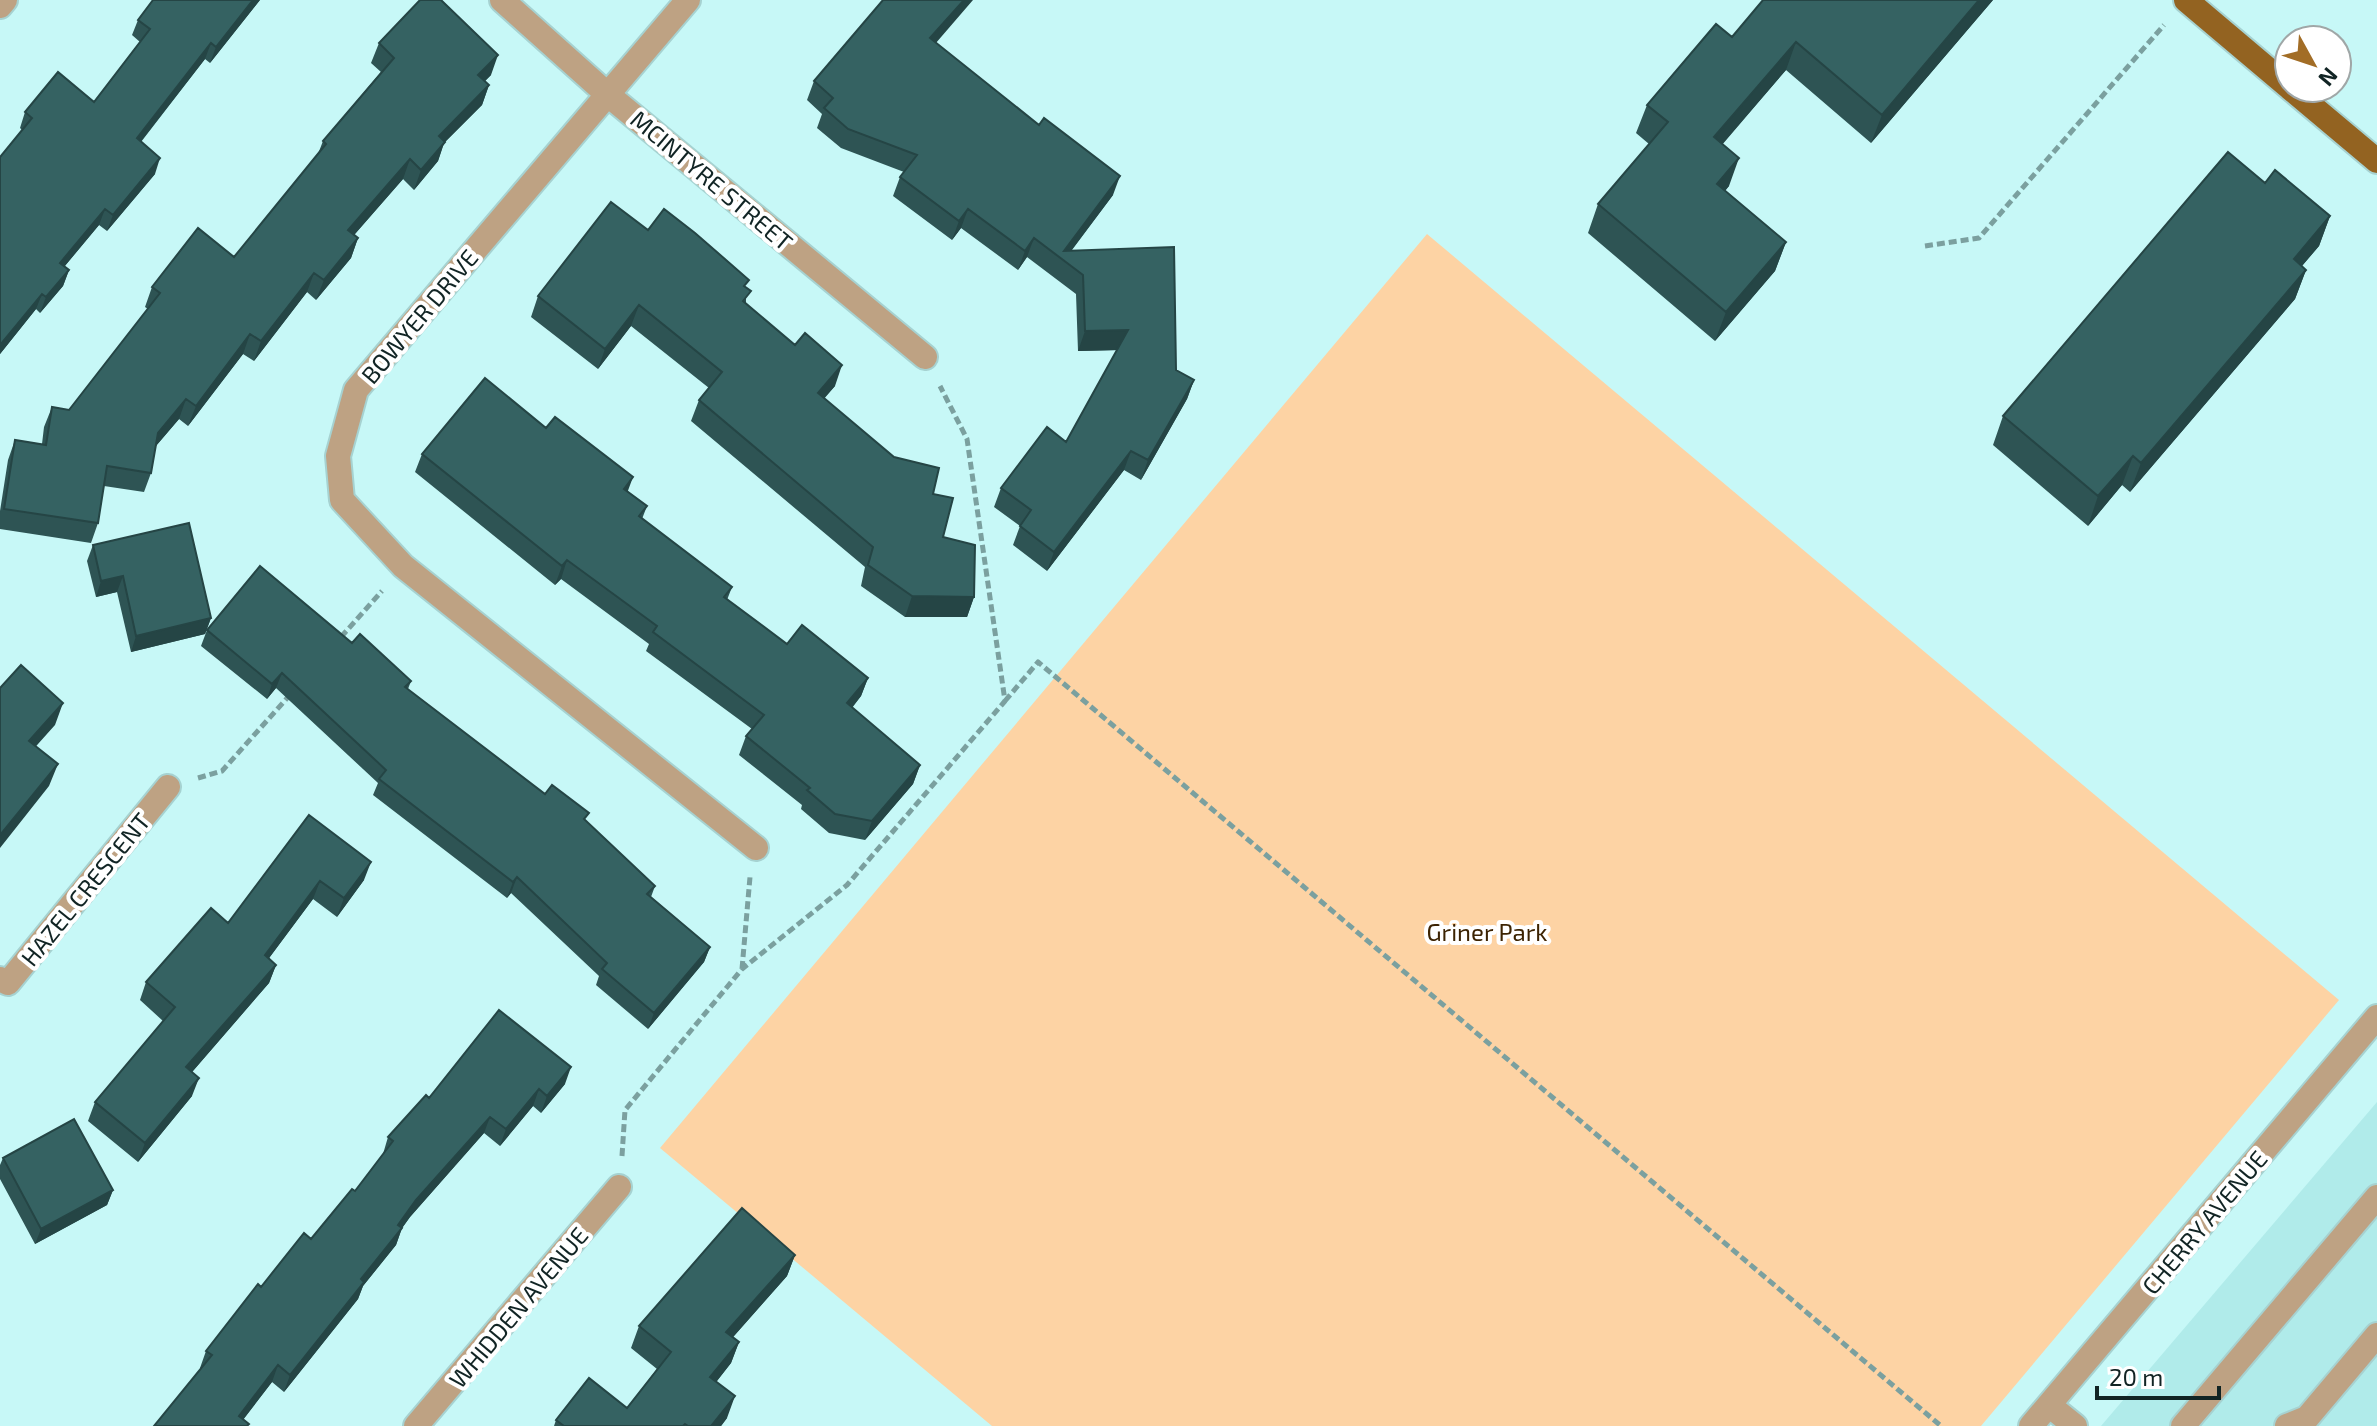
<svg xmlns="http://www.w3.org/2000/svg" width="2377" height="1426" font-family="'Exo 2',sans-serif">
<style>
.built{fill:#b0ebea}
.green{fill:#fdd3a4}
.lines{fill:none;stroke-linecap:round;stroke-linejoin:round}
.minor-casing{stroke:#a6d2d1;stroke-width:28}
.major-casing{stroke:#a6d2d1;stroke-width:28}
.path{stroke:#7ba09f;stroke-width:5;stroke-dasharray:8 4;stroke-linecap:butt}
.minor{stroke:#bea283;stroke-width:24}
.major{stroke:#936321;stroke-width:24}
.wall{fill:#2e5454}
.shaded-wall{fill:#254545}
.building{fill:#356262;stroke:#254545;stroke-width:2}
.labels{text-anchor:middle;dominant-baseline:central;stroke-width:8;stroke-linejoin:round;paint-order:stroke}
.street-label{font-size:24px;fill:#112424;stroke:#fff}
.park-label{font-size:24px;fill:#3c2302;stroke:#fff}
</style>
<rect width="100%" height="100%" fill="#c7f8f7"/>
<path class="built" d="M 2377,1102 L 2377,1426 L 2101,1426 Z"/>
<path class="green" d="M 1427,234 L 2339,1000 L 1981,1426 L 992,1426 L 660,1148 Z"/>
<g class="lines">
<g class="minor-casing">
<path id="minor" d="M 502,0 L 607,94 L 925,357
M 688,0 L 356,390 L 338,456 L 342,500 L 403,566 L 756,848
M 0,6 L 5,0
M 0,979 L 8,983 L 168,787
M 2049,1405 L 2075,1426
M 416,1426 L 619,1187
M 2031,1426 L 2377,1017
M 2183,1426 L 2377,1197
M 2287,1426 L 2307,1418 L 2377,1335"/>
</g>
<g class="major-casing">
<path id="major" d="M 2186,0 L 2289,87
M 2290,88 L 2377,161"/>
</g>
<path class="path" d="M 1925,246 L 1979,238 L 2164,25
M 341,637 L 382,591
M 1005,701 L 1038,662 L 1941,1426
M 198,778 L 222,771 L 289,696
M 742,969 L 750,877
M 622,1156 L 625,1110 L 742,969 L 847,885 L 1005,701 L 967,439 L 940,386"/>
<use href="#minor" class="minor"/>
<use href="#major" class="major"/>
</g>
<path class="wall" d="M 260,0 L 210,63 L 205,59 L 141,142 L 155,174 L 107,231 L 99,225 L 64,267 L 69,270 L 63,286 L 40,313 L 36,309 L 0,354 L 0,157 L 22,130 L 20,128 L 25,112 L 94,102 L 140,42 L 132,35 L 138,20 Z
M 1993,0 L 1871,143 L 1786,70 L 1722,144 L 1729,186 L 1725,191 L 1786,242 L 1775,271 L 1715,341 L 1588,233 L 1598,204 L 1649,144 L 1636,133 L 1647,105 L 1732,37 Z
M 379,43 L 491,75 L 485,81 L 489,85 L 482,105 L 444,143 L 438,161 L 414,190 L 403,179 L 354,235 L 358,238 L 351,258 L 316,300 L 307,292 L 254,361 L 243,354 L 188,426 L 179,419 L 155,447 L 151,473 L 144,492 L 104,486 L 98,523 L 91,543 L 0,529 L 0,511 L 8,460 L 15,440 L 42,444 L 44,427 L 52,407 L 69,410 L 148,309 L 145,307 L 152,287 L 234,257 L 318,154 L 323,141 L 381,72 L 371,63 Z
M 936,43 L 1113,195 L 1072,250 L 1176,370 L 1194,380 L 1187,399 L 1141,480 L 1124,470 L 1047,571 L 1013,545 L 1020,526 L 994,507 L 1001,488 L 1066,442 L 1117,350 L 1078,351 L 1076,294 L 1027,257 L 1018,270 L 961,228 L 952,240 L 893,196 L 900,177 L 904,172 L 841,148 L 817,128 L 822,114 L 807,100 L 814,81 Z
M 2265,183 L 2330,216 L 2319,246 L 2302,266 L 2306,270 L 2295,299 L 2130,492 L 2122,485 L 2088,526 L 1993,445 L 2003,416 Z
M 746,287 L 746,304 L 835,386 L 824,398 L 933,494 L 943,537 L 974,597 L 967,617 L 905,617 L 861,586 L 865,567 L 691,421 L 699,400 L 709,388 L 631,326 L 598,369 L 531,317 L 538,296 Z
M 546,428 L 647,506 L 642,519 L 732,587 L 727,600 L 787,644 L 868,678 L 861,696 L 852,708 L 920,765 L 913,784 L 865,840 L 829,833 L 801,809 L 802,805 L 739,755 L 746,736 L 752,729 L 646,651 L 649,644 L 561,579 L 555,585 L 415,472 L 422,454 Z
M 93,545 L 211,618 L 205,634 L 131,652 L 117,592 L 96,597 L 87,561 Z
M 207,630 L 352,643 L 411,681 L 408,689 L 545,794 L 586,821 L 655,886 L 651,897 L 710,947 L 704,962 L 648,1029 L 596,985 L 599,976 L 511,893 L 507,898 L 373,795 L 378,783 L 276,688 L 267,699 L 201,646 Z
M 309,815 L 364,880 L 337,917 L 313,899 L 269,958 L 276,965 L 269,983 L 192,1072 L 192,1096 L 138,1162 L 88,1121 L 95,1102 L 163,1021 L 140,1000 L 146,982 L 228,923 Z
M 565,1084 L 541,1113 L 533,1106 L 500,1146 L 484,1133 L 410,1217 L 402,1228 L 396,1245 L 363,1286 L 358,1299 L 284,1392 L 272,1382 L 243,1420 L 248,1426 L 200,1368 L 206,1351 L 261,1287 L 311,1239 L 355,1191 L 383,1154 L 388,1137 L 429,1098 Z
M 3,1158 L 113,1190 L 107,1205 L 35,1244 L 0,1179 L 0,1165 Z
M 795,1255 L 787,1276 L 733,1337 L 739,1342 L 731,1363 L 716,1382 L 727,1418 L 721,1426 L 554,1426 L 556,1420 L 627,1408 L 657,1369 L 631,1348 L 639,1326 Z"/>
<path class="shaded-wall" d="M 253,0 L 260,0 L 210,63 L 216,47 Z
M 964,0 L 973,0 L 923,58 L 930,38 Z
M 1979,0 L 1993,0 L 1871,143 L 1882,115 Z
M 1796,42 L 1786,70 L 1704,166 L 1714,137 Z
M 211,43 L 205,59 L 131,154 L 137,138 Z
M 498,55 L 491,75 L 471,95 L 478,75 Z
M 489,85 L 482,105 L 444,143 L 438,161 L 414,190 L 421,170 L 439,136 Z
M 160,158 L 155,174 L 107,231 L 113,215 Z
M 1739,158 L 1729,186 L 1706,212 L 1717,184 Z
M 410,159 L 403,179 L 341,250 L 348,230 Z
M 1120,176 L 1113,195 L 1064,260 L 1064,251 Z
M 105,209 L 99,225 L 54,279 L 60,263 Z
M 968,209 L 961,228 L 952,240 L 959,221 Z
M 2330,216 L 2319,246 L 2283,288 L 2294,259 Z
M 358,238 L 351,258 L 316,300 L 324,280 Z
M 1034,238 L 1027,257 L 1018,270 L 1025,251 Z
M 1786,242 L 1775,271 L 1715,341 L 1726,312 Z
M 69,270 L 63,286 L 40,313 L 46,297 Z
M 2306,270 L 2295,299 L 2130,492 L 2141,463 Z
M 314,273 L 307,292 L 254,361 L 261,341 Z
M 42,294 L 36,309 L 0,354 L 0,345 Z
M 639,305 L 631,326 L 598,369 L 605,349 Z
M 1128,330 L 1121,350 L 1078,351 L 1085,331 Z
M 250,334 L 243,354 L 188,426 L 196,406 Z
M 842,365 L 835,386 L 811,414 L 818,393 Z
M 1194,380 L 1187,399 L 1141,480 L 1148,460 Z
M 186,399 L 179,419 L 150,453 L 158,433 Z
M 1131,451 L 1124,470 L 1047,571 L 1054,552 Z
M 2133,456 L 2122,485 L 2088,526 L 2098,496 Z
M 633,477 L 626,496 L 624,489 Z
M 567,560 L 561,579 L 555,585 L 562,566 Z
M 123,576 L 117,592 L 96,597 L 101,581 Z
M 912,596 L 974,597 L 967,617 L 905,617 Z
M 211,618 L 205,634 L 131,652 L 136,636 Z
M 282,673 L 276,688 L 267,699 L 272,684 Z
M 868,678 L 861,696 L 840,722 L 847,703 Z
M 63,703 L 55,725 L 21,763 L 29,741 Z
M 58,764 L 49,786 L 0,848 L 0,835 Z
M 920,765 L 913,784 L 865,840 L 872,821 Z
M 371,862 L 364,880 L 337,917 L 344,898 Z
M 517,877 L 511,893 L 507,898 L 513,882 Z
M 320,881 L 313,899 L 258,973 L 265,955 Z
M 710,947 L 704,962 L 648,1029 L 654,1013 Z
M 276,965 L 269,983 L 180,1086 L 186,1067 Z
M 571,1067 L 565,1084 L 541,1113 L 547,1096 Z
M 199,1078 L 192,1096 L 138,1162 L 145,1143 Z
M 539,1089 L 533,1106 L 500,1146 L 506,1129 Z
M 490,1117 L 484,1133 L 410,1217 L 395,1238 L 402,1228 L 396,1245 L 363,1286 L 358,1299 L 284,1392 L 290,1375 L 361,1279 L 416,1200 Z
M 113,1190 L 107,1205 L 35,1244 L 41,1229 Z
M 795,1255 L 787,1276 L 719,1353 L 726,1332 Z
M 739,1342 L 731,1363 L 703,1399 L 710,1377 Z
M 278,1365 L 272,1382 L 238,1426 L 239,1416 Z
M 735,1396 L 727,1418 L 721,1426 L 711,1426 Z"/>
<path class="building" d="M 153,0 L 253,0 L 216,47 L 211,43 L 137,138 L 160,158 L 113,215 L 105,209 L 60,263 L 69,270 L 46,297 L 42,294 L 0,345 L 0,157 L 32,118 L 25,112 L 58,72 L 94,102 L 150,29 L 138,20 Z
M 420,0 L 441,0 L 498,55 L 478,75 L 489,85 L 439,136 L 445,142 L 421,170 L 410,159 L 348,230 L 358,238 L 324,280 L 314,273 L 261,341 L 250,334 L 196,406 L 186,399 L 158,433 L 151,473 L 107,466 L 98,523 L 4,509 L 15,440 L 46,445 L 52,407 L 69,410 L 160,293 L 152,287 L 198,228 L 234,257 L 326,144 L 323,141 L 394,58 L 379,43 Z
M 883,0 L 964,0 L 930,38 L 1039,125 L 1044,118 L 1120,176 L 1064,251 L 1174,247 L 1176,370 L 1194,380 L 1148,460 L 1131,451 L 1054,552 L 1020,526 L 1031,510 L 1001,488 L 1047,427 L 1066,442 L 1128,330 L 1085,331 L 1083,275 L 1034,238 L 1025,251 L 968,209 L 959,221 L 900,177 L 917,155 L 848,129 L 824,108 L 833,98 L 814,81 Z
M 1763,0 L 1979,0 L 1882,115 L 1796,42 L 1714,137 L 1739,158 L 1717,184 L 1786,242 L 1726,312 L 1598,204 L 1668,122 L 1647,105 L 1716,24 L 1732,37 Z
M 2228,152 L 2265,183 L 2275,170 L 2330,216 L 2294,259 L 2306,270 L 2141,463 L 2133,456 L 2098,496 L 2003,416 Z
M 611,202 L 648,230 L 664,209 L 695,233 L 749,280 L 744,286 L 751,291 L 743,301 L 795,345 L 805,333 L 842,365 L 818,393 L 894,457 L 939,468 L 933,494 L 953,498 L 943,537 L 975,545 L 974,597 L 912,596 L 868,565 L 873,547 L 699,400 L 722,372 L 639,305 L 605,349 L 538,296 Z
M 485,378 L 546,428 L 555,417 L 633,477 L 624,489 L 647,506 L 639,516 L 732,587 L 724,597 L 787,644 L 802,625 L 868,678 L 847,703 L 920,765 L 872,821 L 835,814 L 807,790 L 810,788 L 746,736 L 764,715 L 653,632 L 657,626 L 567,560 L 562,566 L 422,454 Z
M 189,523 L 211,618 L 136,636 L 123,576 L 101,581 L 93,545 Z
M 260,566 L 352,643 L 360,634 L 411,681 L 405,687 L 545,794 L 552,785 L 589,813 L 584,819 L 655,886 L 647,894 L 710,947 L 654,1013 L 602,969 L 607,963 L 517,877 L 513,882 L 379,779 L 386,770 L 282,673 L 272,684 L 207,630 Z
M 21,665 L 63,703 L 29,741 L 58,764 L 0,835 L 0,688 Z
M 309,815 L 371,862 L 344,898 L 320,881 L 265,955 L 276,965 L 186,1067 L 199,1078 L 145,1143 L 95,1102 L 175,1007 L 146,982 L 211,908 L 228,923 Z
M 499,1010 L 571,1067 L 547,1096 L 539,1089 L 506,1129 L 490,1117 L 416,1200 L 398,1225 L 402,1228 L 361,1279 L 364,1282 L 290,1375 L 278,1365 L 239,1416 L 249,1424 L 247,1426 L 154,1426 L 212,1355 L 206,1351 L 258,1284 L 261,1287 L 304,1233 L 311,1239 L 352,1189 L 355,1191 L 393,1141 L 388,1137 L 426,1095 L 429,1098 Z
M 74,1119 L 113,1190 L 41,1229 L 3,1158 Z
M 742,1208 L 795,1255 L 726,1332 L 739,1342 L 710,1377 L 735,1396 L 711,1426 L 688,1426 L 685,1424 L 683,1426 L 564,1426 L 556,1420 L 589,1378 L 627,1408 L 671,1352 L 639,1326 Z"/>
<g class="labels">
<g class="street-label">
<text transform="translate(712 180) rotate(40)">MCINTYRE STREET</text>
<text transform="translate(419 316) rotate(-50)">BOWYER DRIVE</text>
<text transform="translate(85 889) rotate(-51)">HAZEL CRESCENT</text>
<text transform="translate(2204 1222) rotate(-50)">CHERRY AVENUE</text>
<text transform="translate(518 1307) rotate(-50)">WHIDDEN AVENUE</text>
</g>
<g class="park-label">
<text x="1487" y="931">Griner Park</text>
</g>
</g>
<g transform="translate(2313 64) rotate(130)"><circle r="38" fill="#ffffff" stroke="#a0a7a7" stroke-width="2"/>
<path d="M0-6L14 30L0 20L-14 30Z" fill="#a26d26"/>
<text y="-12" font-size="22" font-weight="bold" text-anchor="middle" fill="#112424">N</text>
</g>
<path d="M2097 1386v12h122v-12" fill="none" stroke="#112424" stroke-width="4"/>
<text x="2109" y="1386" font-size="24" fill="#112424" stroke="#ffffff" stroke-width="6" paint-order="stroke">20 m</text>
</svg>
